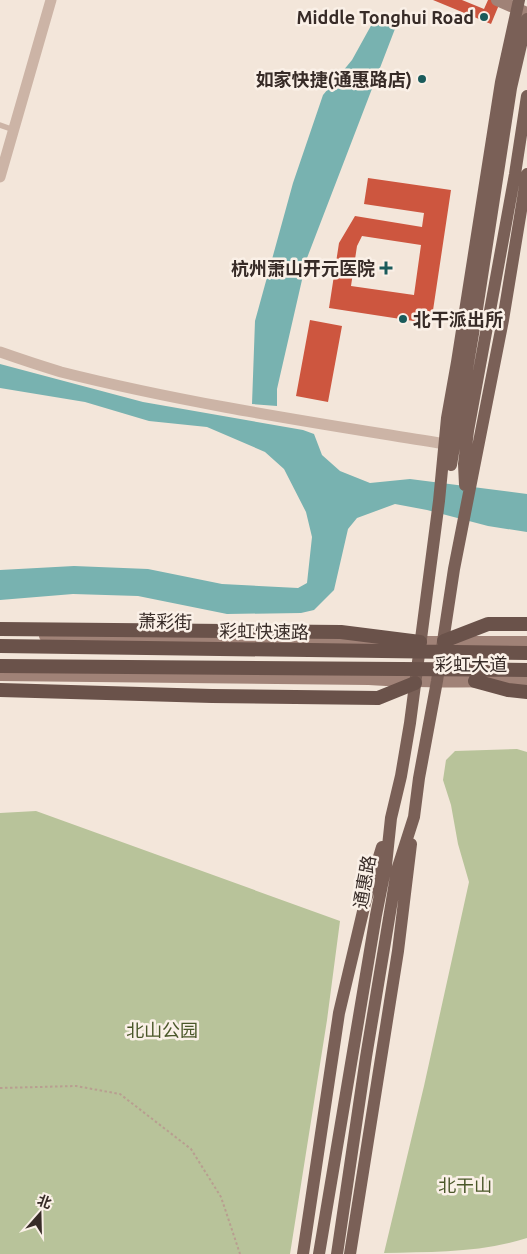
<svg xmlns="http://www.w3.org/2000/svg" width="527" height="1254" font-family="Ubuntu,'Noto Sans SC',sans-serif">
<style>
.green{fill:#b8c39a}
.water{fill:#78b2b0}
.building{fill:#cd563f;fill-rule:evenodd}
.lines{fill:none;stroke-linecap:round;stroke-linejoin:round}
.path{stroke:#b89e90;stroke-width:2;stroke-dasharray:2.5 2.5;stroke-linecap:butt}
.service{stroke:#ccb4a6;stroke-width:5.5}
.minor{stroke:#ccb4a6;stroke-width:11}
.secondary{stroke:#a08277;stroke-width:12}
.primary{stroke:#7a6057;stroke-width:12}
.trunk{stroke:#6a524a;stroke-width:14}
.poi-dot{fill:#1a5b5b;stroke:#faf0e7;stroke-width:2}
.labels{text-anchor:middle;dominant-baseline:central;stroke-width:5;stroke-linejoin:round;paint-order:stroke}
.poi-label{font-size:18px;font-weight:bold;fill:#372b27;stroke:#faf0e7;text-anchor:end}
.street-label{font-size:18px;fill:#372b27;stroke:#faf0e7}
.park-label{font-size:18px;fill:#4a5729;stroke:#faf0e7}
</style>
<rect width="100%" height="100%" fill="#f3e6da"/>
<path class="green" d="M 517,749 L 527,752 L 527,1238 C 481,1253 432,1252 384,1253 L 424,1086 L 469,882 L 458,844 L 451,805 L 443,780 L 446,760 L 455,751 Z
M 36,811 L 340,921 L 327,1020 L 290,1254 L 0,1254 L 0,813 Z"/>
<path class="water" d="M 378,13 L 398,21 L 307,258 L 277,389 L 277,406 L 252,404 L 255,321 L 293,183 L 323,95 L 352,60 Z
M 0,364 L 143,402 L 303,430 L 314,434 L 322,455 L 340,471 L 370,483 L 410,479 L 527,494 L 527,532 L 488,526 L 427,510 L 395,504 L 357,518 L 348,529 L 334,590 L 314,610 L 301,613 L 227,614 L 138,596 L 73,594 L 0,600 L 0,570 L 74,566 L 148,569 L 222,584 L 298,588 L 307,583 L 312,537 L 306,512 L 284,469 L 265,452 L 207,427 L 149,421 L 85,402 L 0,388 Z"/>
<path class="building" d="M 433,0 L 462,0 L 484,9 L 488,0 L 501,0 L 491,24 Z
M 368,178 L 451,190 L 432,317 L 420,322 L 329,308 L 339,243 L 355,216 L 422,227 L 424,213 L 364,204 ZM 362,236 L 421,245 L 414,295 L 351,286 L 357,246 Z
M 310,320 L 342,326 L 328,402 L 296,396 Z"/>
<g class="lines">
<path class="path" d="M 0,1088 L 76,1086 L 120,1094 L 191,1149 L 221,1197 L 240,1254"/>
<path class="service" d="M 0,125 L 14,130"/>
<path class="minor" d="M 0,177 L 51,0
M 0,352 C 20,359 41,366 61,372 C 188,404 317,423 445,444"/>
<path class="secondary" d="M 497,0 L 527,13
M 45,636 L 377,642
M 410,642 L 527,642
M 0,675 L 369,679 C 422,683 474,681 527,681"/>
<path class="primary" d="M 451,465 L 475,322 L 511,88 L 527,19
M 465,485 L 464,464 L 468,431 L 515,174 L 527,96
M 303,1254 L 339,1013 L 365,903 L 382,847
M 319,1254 L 376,915 L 386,865 L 391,818 L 401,776 L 410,723 L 439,501 L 447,418 L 457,362 L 501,82 L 519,0
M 337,1254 L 366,1057 L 397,870 L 414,817 L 419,778 L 437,681 L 454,569 L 503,320 L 527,174
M 350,1254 L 398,951 L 411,844"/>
<path class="trunk" d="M 0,629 L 341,632 L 420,642
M 444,641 L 488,624 L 527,624
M 0,646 L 527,653
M 0,666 L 527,670
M 475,681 L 508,690 L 527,692
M 0,690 L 212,696 L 378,698 L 415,683"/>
</g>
<g class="poi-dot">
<circle cx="484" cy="17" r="5"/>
<circle cx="422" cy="79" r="5"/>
<path d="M383.5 260.5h5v5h5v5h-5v5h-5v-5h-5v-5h5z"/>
<circle cx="403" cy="319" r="5"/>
</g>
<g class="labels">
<g class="poi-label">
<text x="474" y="17">Middle Tonghui Road</text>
<text x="412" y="79">如家快捷(通惠路店)</text>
<text x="375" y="268">杭州萧山开元医院</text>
<text x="413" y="319" text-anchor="start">北干派出所</text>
</g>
<g class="street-label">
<text transform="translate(165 621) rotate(1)">萧彩街</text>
<text transform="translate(264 631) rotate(1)">彩虹快速路</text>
<text x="471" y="664">彩虹大道</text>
<text transform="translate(364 882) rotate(-80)">通惠路</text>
</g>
<g class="park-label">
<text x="162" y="1030">北山公园</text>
<text x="465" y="1185">北干山</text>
</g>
</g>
<g transform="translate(40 1214) rotate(20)" stroke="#faf0e7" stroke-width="4" paint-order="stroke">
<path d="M0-4L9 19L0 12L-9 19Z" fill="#372b27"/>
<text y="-8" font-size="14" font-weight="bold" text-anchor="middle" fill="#372b27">北</text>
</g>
</svg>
